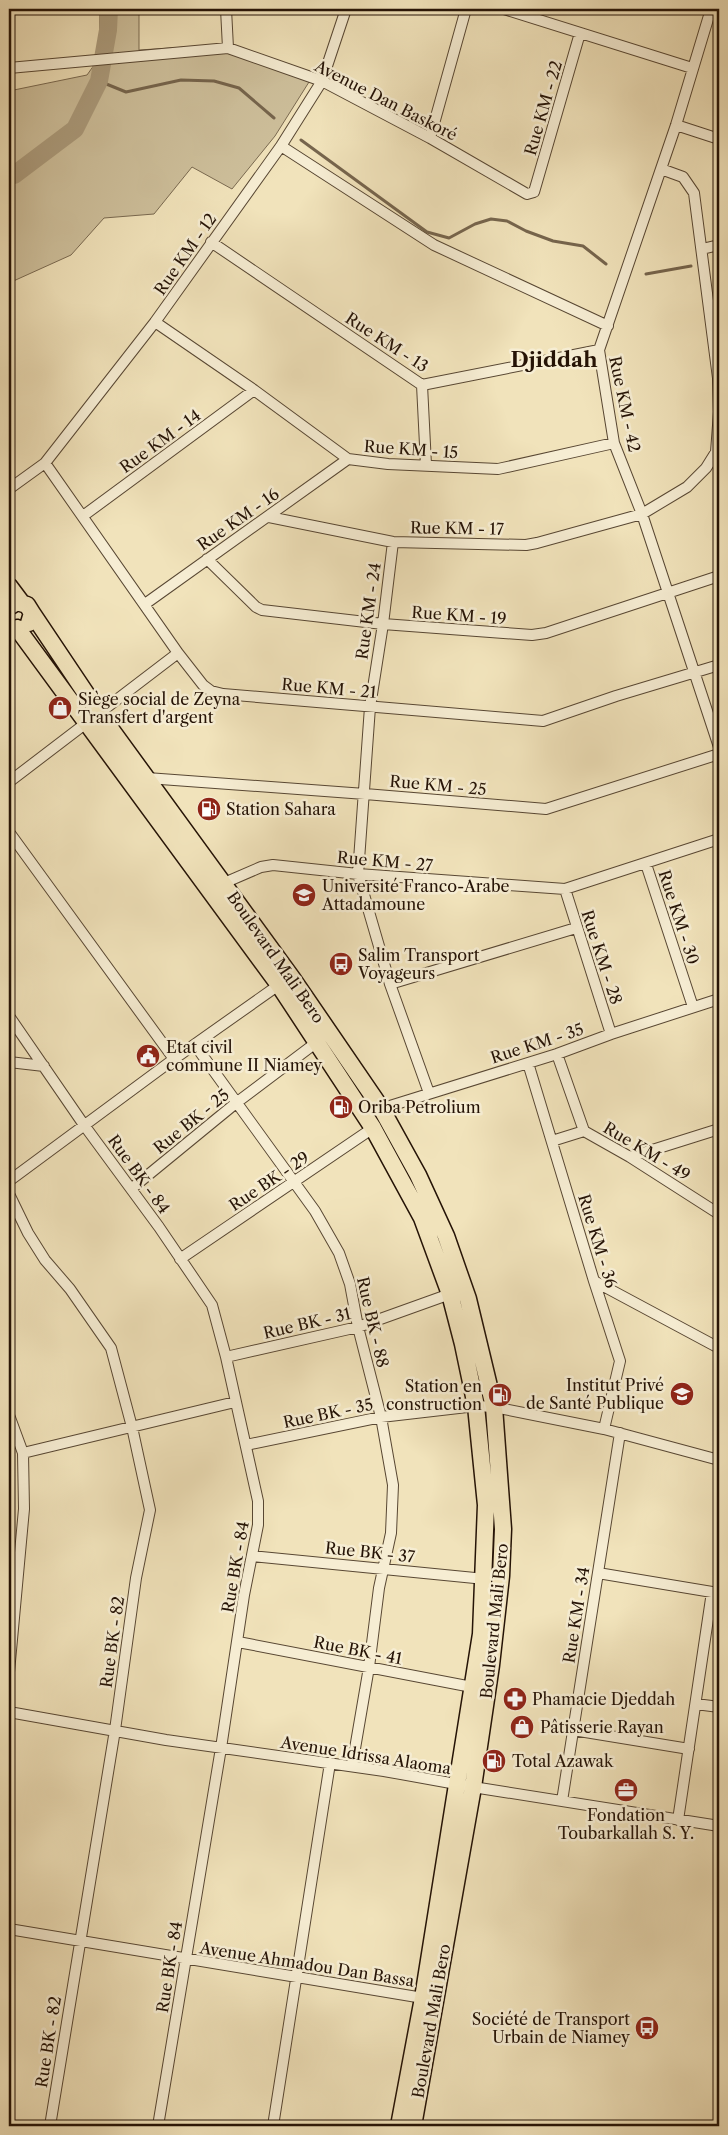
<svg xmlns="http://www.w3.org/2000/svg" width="728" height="2135" font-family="'Libre Caslon Text',serif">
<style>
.green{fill:#cec09c;stroke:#7a6a51}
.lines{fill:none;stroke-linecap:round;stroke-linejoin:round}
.stream{stroke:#76654d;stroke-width:3}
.river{stroke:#ac9c7d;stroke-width:18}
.street-casing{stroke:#584733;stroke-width:12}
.primary-casing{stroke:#251306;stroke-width:19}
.street{stroke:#f6edd3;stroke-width:10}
.primary{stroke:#f1e3bb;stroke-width:16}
.labels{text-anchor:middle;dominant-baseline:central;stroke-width:5;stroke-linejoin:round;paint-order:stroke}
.street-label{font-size:16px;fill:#251306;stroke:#f6edd3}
.poi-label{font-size:16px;fill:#251306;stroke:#f6edd3;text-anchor:start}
.district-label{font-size:21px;font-weight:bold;fill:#251306;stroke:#f6edd3}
</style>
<rect width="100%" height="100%" fill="#f1e3bb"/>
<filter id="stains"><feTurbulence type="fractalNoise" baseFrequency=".004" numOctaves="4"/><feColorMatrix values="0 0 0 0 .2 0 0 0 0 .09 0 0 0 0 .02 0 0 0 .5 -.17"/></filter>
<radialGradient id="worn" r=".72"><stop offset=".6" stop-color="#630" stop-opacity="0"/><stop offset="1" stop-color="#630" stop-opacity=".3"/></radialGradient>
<path class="green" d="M 100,9 L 139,9 L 139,50 L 218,45 L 309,82 L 275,136 L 232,189 L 192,167 L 154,214 L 104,218 L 71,255 L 9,283 L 9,91 L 87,75 L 99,58 Z"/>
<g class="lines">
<path class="stream" d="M 99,81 L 126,92 L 181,80 L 214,81 L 239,88 L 274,118
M 301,140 L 427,232 L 449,238 L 475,224 L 491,219 L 507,221 L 526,231 L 553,241 L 583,246 L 606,264
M 646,274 L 691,266"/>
<path class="river" d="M 9,176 L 14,175 L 75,129 L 99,81 L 108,30 L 109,9"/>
<g class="street-casing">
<path id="street" d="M 226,9 L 228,48
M 504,9 L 692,68
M 711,9 L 676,125 L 599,350 L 614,443 L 642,514 L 719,747
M 9,68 L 228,48 L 322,81 L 430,138 L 527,194 L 534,192 L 580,33
M 676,125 L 719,139
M 430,138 L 466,9
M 281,146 L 434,245 L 608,326
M 211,242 L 422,385 L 599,350
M 702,249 L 719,245
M 155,322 L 254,390 L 348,459 L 388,464 L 498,469 L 614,443
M 9,326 L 9,325
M 422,385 L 426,465
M 45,463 L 178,653 L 203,685 L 211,691 L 223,694 L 543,721 L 616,696 L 719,665
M 9,489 L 45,463 L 155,322 L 281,146 L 322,81 L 346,9
M 83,516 L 254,390
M 269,517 L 393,542 L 526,545 L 537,543 L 642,514 L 687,487 L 706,468 L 716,452 L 719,412 L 718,378 L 694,193 L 683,177 L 661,169
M 393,542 L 383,624 L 370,707 L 358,874 L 390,984 L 429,1093
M 207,559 L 256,607 L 262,610 L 383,624 L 532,635 L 546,633 L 719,576
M 145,604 L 348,459
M 147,778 L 365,794 L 546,809 L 719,754
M 9,782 L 178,653
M 9,832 L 174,1059
M 646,864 L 693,1007
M 224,883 L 261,867 L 273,865 L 358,874 L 565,889 L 719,839
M 565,889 L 611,1034
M 390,984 L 576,928
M 9,1016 L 84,1125 L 159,1227 L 212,1305 L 226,1357 L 258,1501 L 258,1525 L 244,1595 L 221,1748 L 158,2126
M 195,1045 L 315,1211 L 339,1253 L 350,1284 L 358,1327 L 381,1417 L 393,1485 L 391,1533 L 379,1588 L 369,1667 L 352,1766
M 557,1054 L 584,1131
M 9,1062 L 44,1066
M 528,1063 L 594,1281 L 620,1361 L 604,1429
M 377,1110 L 557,1054 L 611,1034 L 719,999
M 552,1141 L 584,1131 L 630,1157 L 719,1214
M 630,1157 L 719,1129
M 9,1181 L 174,1059 L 283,982
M 131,1189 L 236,1103 L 317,1042
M 9,1194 L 28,1233 L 45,1260 L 70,1289 L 111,1348 L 132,1427 L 150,1510 L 136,1578 L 115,1730 L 50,2126
M 180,1259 L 373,1128
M 594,1281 L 719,1348
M 226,1357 L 358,1327 L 450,1294
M 9,1415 L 23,1453 L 24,1509 L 9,1672
M 246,1445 L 381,1417 L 476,1406 L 494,1407 L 604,1429 L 719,1460
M 23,1453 L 235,1402
M 252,1556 L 485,1579
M 598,1573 L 718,1593
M 238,1642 L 472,1687
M 696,1704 L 719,1707
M 9,1712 L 166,1740 L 384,1771 L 473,1787 L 719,1826
M 573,1730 L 689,1749
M 562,1801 L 620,1433
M 678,1820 L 712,1592
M 9,1929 L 423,1998
M 273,2126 L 330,1763"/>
</g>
<g class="primary-casing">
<path id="primary" d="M 9,586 L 21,602
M 9,607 L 17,602 L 27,605 L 32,613 L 29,623
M 32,613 L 99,713 L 292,978 L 381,1108 L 418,1175 L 446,1236 L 468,1299 L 494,1407 L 503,1529 L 501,1576 L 491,1665 L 473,1787 L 413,2126
M 17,628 L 279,985 L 373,1128 L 422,1218 L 450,1294 L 463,1344 L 476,1406 L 486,1505 L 481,1634 L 423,1998 L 399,2126"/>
</g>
<use href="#street" class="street"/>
<use href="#primary" class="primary"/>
</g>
<defs>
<g id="shop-disc" transform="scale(1.25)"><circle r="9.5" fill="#8f2418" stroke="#f6edd3"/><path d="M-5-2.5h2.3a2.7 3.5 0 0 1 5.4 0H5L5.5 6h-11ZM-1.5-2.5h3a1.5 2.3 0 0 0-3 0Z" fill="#fff"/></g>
<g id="fuel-disc" transform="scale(1.25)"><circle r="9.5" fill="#8f2418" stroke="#f6edd3"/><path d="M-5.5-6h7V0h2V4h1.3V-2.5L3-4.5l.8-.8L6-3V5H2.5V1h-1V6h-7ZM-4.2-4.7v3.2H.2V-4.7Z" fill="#fff"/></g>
<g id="university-disc" transform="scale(1.25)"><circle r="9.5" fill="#8f2418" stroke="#f6edd3"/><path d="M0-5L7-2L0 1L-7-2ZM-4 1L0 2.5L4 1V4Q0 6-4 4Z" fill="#fff"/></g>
<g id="bus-disc" transform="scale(1.25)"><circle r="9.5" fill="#8f2418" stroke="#f6edd3"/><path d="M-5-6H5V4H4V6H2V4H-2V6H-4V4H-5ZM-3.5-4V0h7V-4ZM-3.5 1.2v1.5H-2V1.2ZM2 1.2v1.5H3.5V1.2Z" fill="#fff"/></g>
<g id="civic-disc" transform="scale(1.25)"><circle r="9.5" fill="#8f2418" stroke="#f6edd3"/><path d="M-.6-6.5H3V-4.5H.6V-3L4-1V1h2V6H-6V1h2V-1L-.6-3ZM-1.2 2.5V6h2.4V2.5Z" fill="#fff"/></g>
<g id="pharmacy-disc" transform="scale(1.25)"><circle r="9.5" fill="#8f2418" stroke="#f6edd3"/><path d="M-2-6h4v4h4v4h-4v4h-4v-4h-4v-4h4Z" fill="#fff"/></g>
<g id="office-disc" transform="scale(1.25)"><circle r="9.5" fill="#8f2418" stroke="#f6edd3"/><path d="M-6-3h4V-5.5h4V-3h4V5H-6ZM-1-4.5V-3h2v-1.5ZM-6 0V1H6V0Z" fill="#fff"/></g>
</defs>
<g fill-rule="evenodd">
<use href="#shop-disc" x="60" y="708"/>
<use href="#fuel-disc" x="209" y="809"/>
<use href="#university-disc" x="304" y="895"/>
<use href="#bus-disc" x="341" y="964"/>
<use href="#civic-disc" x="148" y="1056"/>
<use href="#fuel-disc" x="341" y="1107"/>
<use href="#university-disc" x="682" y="1394"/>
<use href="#fuel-disc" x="500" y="1395"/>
<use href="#pharmacy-disc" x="515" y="1699"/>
<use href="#shop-disc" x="522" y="1727"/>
<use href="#fuel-disc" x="494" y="1761"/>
<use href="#office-disc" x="626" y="1790"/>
<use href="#bus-disc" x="647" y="2028"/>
</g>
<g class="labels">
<g class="street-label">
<text transform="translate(386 100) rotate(27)">Avenue Dan Baskoré</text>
<text transform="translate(543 108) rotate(-74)">Rue KM - 22</text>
<text transform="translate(185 254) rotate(-55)">Rue KM - 12</text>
<text transform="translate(387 342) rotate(33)">Rue KM - 13</text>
<text transform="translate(625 404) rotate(78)">Rue KM - 42</text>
<text transform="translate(160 441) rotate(-36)">Rue KM - 14</text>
<text transform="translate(411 449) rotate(4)">Rue KM - 15</text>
<text transform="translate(238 519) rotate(-35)">Rue KM - 16</text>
<text transform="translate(457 528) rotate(1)">Rue KM - 17</text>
<text transform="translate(368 611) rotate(-82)">Rue KM - 24</text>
<text transform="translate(459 615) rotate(4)">Rue KM - 19</text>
<text transform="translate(329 688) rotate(5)">Rue KM - 21</text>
<text transform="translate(438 785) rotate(5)">Rue KM - 25</text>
<text transform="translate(385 861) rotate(5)">Rue KM - 27</text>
<text transform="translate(679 917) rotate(72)">Rue KM - 30</text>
<text transform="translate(276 957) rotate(55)">Boulevard Mali Bero</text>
<text transform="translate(602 957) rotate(72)">Rue KM - 28</text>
<text transform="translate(537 1043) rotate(-18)">Rue KM - 35</text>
<text transform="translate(191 1121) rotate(-39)">Rue BK - 25</text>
<text transform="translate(647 1151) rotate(31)">Rue KM - 49</text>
<text transform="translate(139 1174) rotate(54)">Rue BK - 84</text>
<text transform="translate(269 1181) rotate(-34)">Rue BK - 29</text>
<text transform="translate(598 1241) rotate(73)">Rue KM - 36</text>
<text transform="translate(373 1322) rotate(77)">Rue BK - 88</text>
<text transform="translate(307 1323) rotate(-13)">Rue BK - 31</text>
<text transform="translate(328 1413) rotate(-12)">Rue BK - 35</text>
<text transform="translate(370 1552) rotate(6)">Rue BK - 37</text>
<text transform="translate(235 1567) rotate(-80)">Rue BK - 84</text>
<text transform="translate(576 1615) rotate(-81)">Rue KM - 34</text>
<text transform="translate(494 1621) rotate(-84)">Boulevard Mali Bero</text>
<text transform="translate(112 1642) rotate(-82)">Rue BK - 82</text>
<text transform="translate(358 1650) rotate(11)">Rue BK - 41</text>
<text transform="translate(366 1755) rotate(9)">Avenue Idrissa Alaoma</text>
<text transform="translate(307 1964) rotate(9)">Avenue Ahmadou Dan Bassa</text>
<text transform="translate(169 1967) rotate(-81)">Rue BK - 84</text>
<text transform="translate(431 2021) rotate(-80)">Boulevard Mali Bero</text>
<text transform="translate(48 2042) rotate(-81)">Rue BK - 82</text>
</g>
<g class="poi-label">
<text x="78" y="699">Siège social de Zeyna<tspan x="78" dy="18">Transfert d'argent</tspan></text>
<text x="226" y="809">Station Sahara</text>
<text x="322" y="886">Université Franco-Arabe<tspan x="322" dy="18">Attadamoune</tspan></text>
<text x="358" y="955">Salim Transport<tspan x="358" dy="18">Voyageurs</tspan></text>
<text x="166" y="1047">Etat civil<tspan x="166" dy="18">commune II Niamey</tspan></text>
<text x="358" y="1107">Oriba Petrolium</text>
<text x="664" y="1385" text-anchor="end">Institut Privé<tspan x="664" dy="18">de Santé Publique</tspan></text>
<text x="482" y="1386" text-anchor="end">Station en<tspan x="482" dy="18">construction</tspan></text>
<text x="532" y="1699">Phamacie Djeddah</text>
<text x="540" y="1727">Pâtisserie Rayan</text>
<text x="512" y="1761">Total Azawak</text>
<text x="626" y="1815" text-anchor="middle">Fondation<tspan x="626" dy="18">Toubarkallah S. Y.</tspan></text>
<text x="630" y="2019" text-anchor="end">Société de Transport<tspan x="630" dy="18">Urbain de Niamey</tspan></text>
</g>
<g class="district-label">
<text x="554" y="359">Djiddah</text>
</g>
</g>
<rect width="728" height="2135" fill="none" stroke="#f1e3bb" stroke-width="30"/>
<rect x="10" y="10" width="708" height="2115" fill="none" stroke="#251306" stroke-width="2.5"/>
<rect x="15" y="15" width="698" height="2105" fill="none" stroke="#251306"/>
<rect width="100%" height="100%" filter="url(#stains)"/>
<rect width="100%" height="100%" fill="url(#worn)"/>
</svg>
